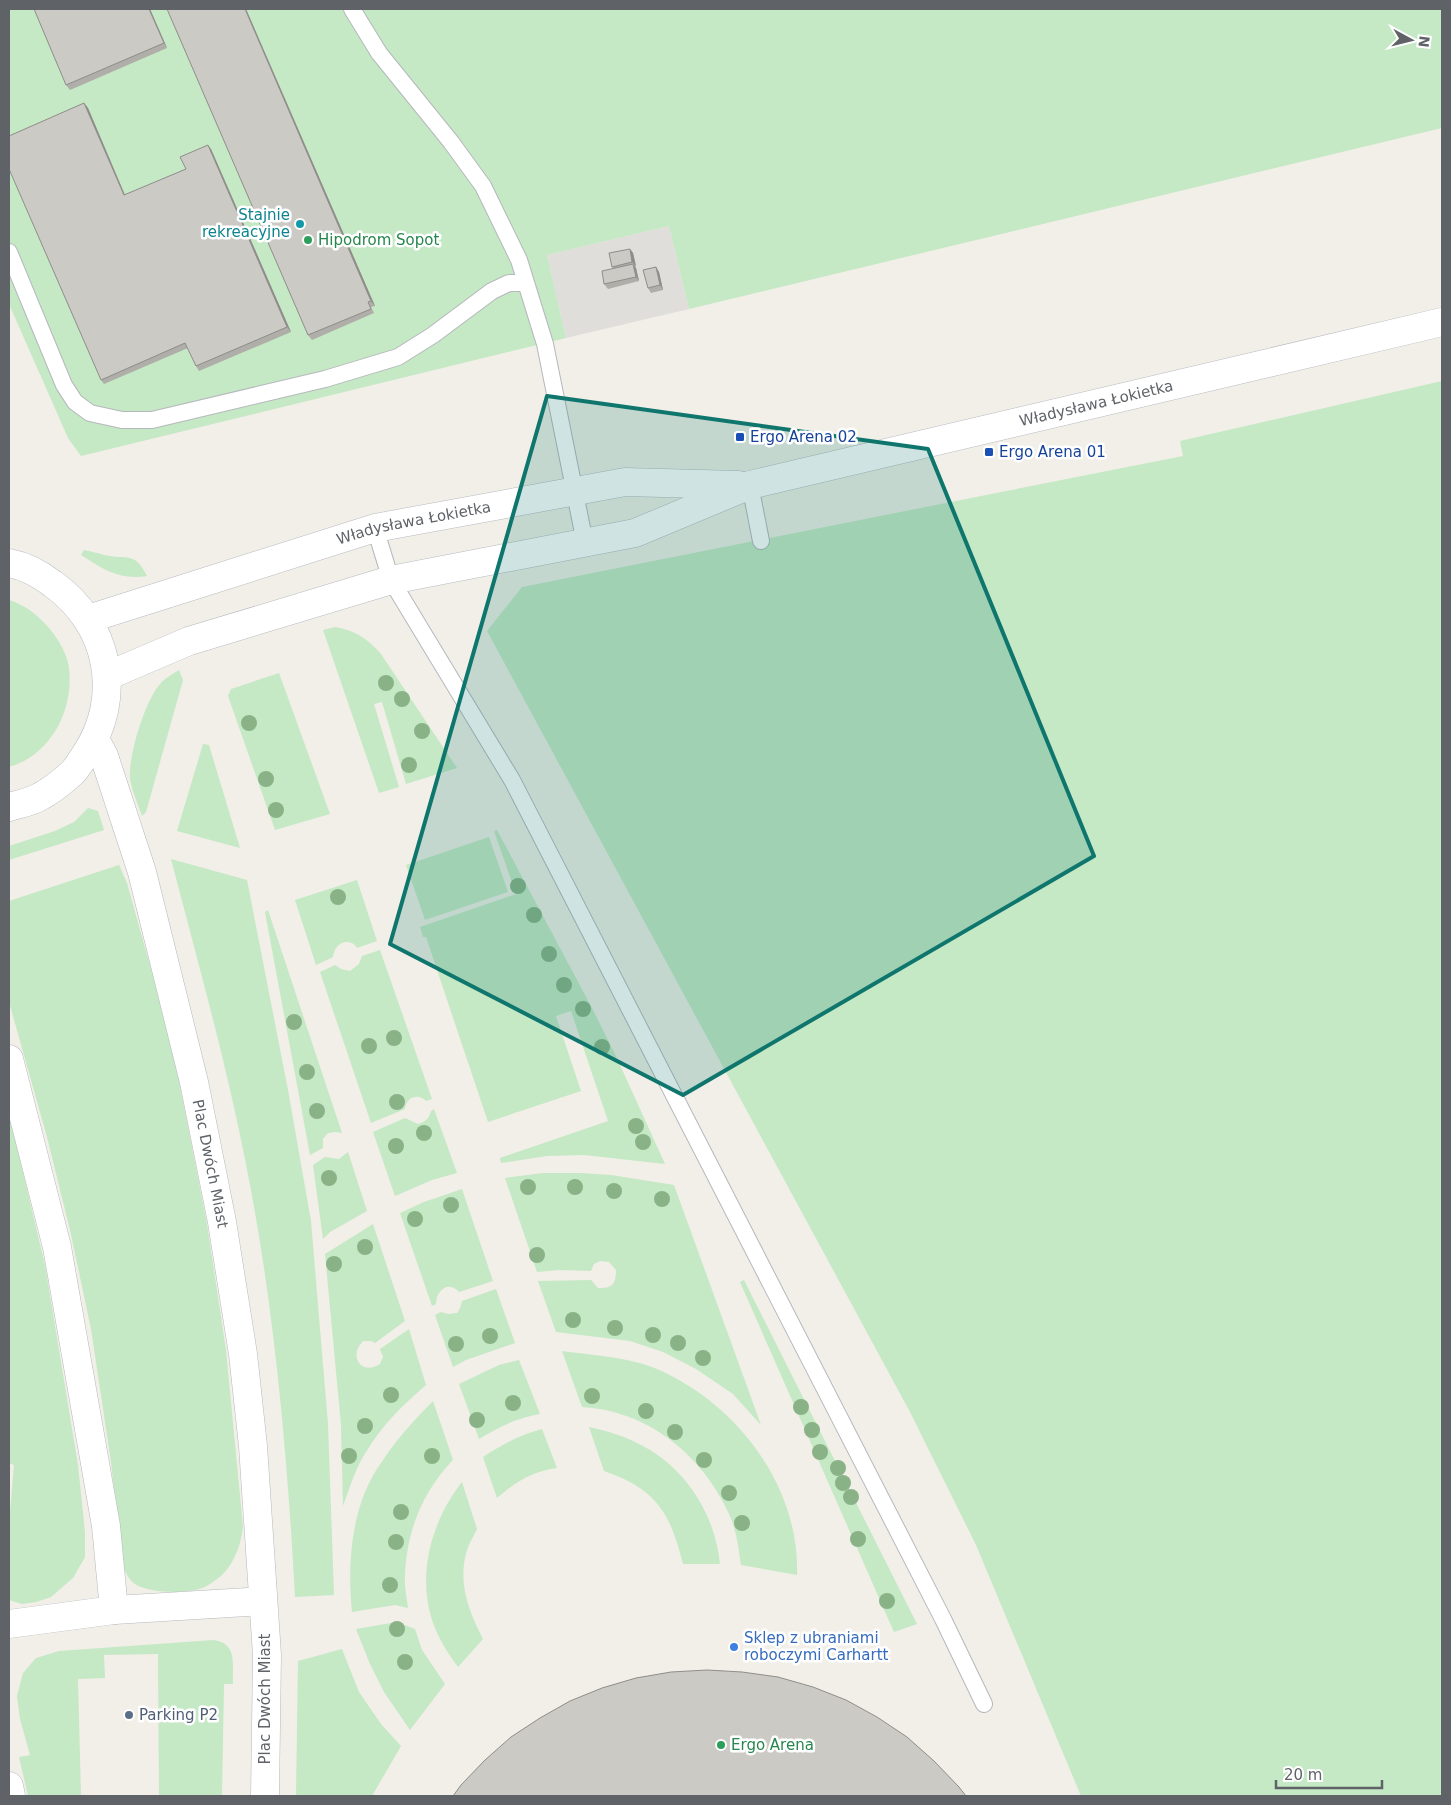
<svg xmlns="http://www.w3.org/2000/svg" width="1451" height="1805" font-family="'DejaVu Sans',sans-serif">
<style>
.industrial{fill:#e0deda}
.green{fill:#c5e8c5}
.lines{fill:none;stroke-linecap:round;stroke-linejoin:round}
.lane-casing{stroke:#b5b8bc;stroke-width:18}
.street-casing{stroke:#b5b8bc;stroke-width:29}
.secondary-casing{stroke:#b6babf;stroke-width:29}
.lane{stroke:#fff;stroke-width:16}
.street{stroke:#fff;stroke-width:28}
.secondary{stroke:#fff;stroke-width:28}
.tree{fill:#89b387}
.wall{fill:#afaea9}
.shaded-wall{fill:#8f8d8a}
.building{fill:#cccac5;stroke:#8f8d8a}
.marked{fill:#0f766e;fill-opacity:0.2;stroke:#0f766e;stroke-width:4;stroke-linejoin:round}
.culture-dot{fill:#0f9aa8;stroke:#fff;stroke-width:2}
.leisure-dot{fill:#2e9e5b;stroke:#fff;stroke-width:2}
.transit-dot{fill:#1a4fb4;stroke:#fff;stroke-width:2}
.shop-dot{fill:#3f7fe0;stroke:#fff;stroke-width:2}
.service-dot{fill:#5c6f8a;stroke:#fff;stroke-width:2}
.labels{text-anchor:middle;dominant-baseline:central;stroke-width:5;stroke-linejoin:round;paint-order:stroke}
.culture-label{font-size:15px;fill:#0d838f;stroke:#fff;text-anchor:end}
.leisure-label{font-size:15px;fill:#27864d;stroke:#fff;text-anchor:start}
.street-label{font-size:15px;fill:#5f6368;stroke:#fff}
.transit-label{font-size:15px;fill:#164399;stroke:#fff;text-anchor:start}
.shop-label{font-size:15px;fill:#366cbe;stroke:#fff;text-anchor:start}
.service-label{font-size:15px;fill:#4e5e75;stroke:#fff;text-anchor:start}
</style>
<rect width="100%" height="100%" fill="#f1efe8"/>
<path class="industrial" d="M 669,226 L 689,309 L 566,338 L 547,255 Z"/>
<path class="green" d="M 9,9 L 1442,9 L 1442,128 L 689,309 L 669,226 L 547,255 L 566,338 L 81,456 L 68,438 L 9,304 Z
M 1442,381 L 1442,1796 L 1081,1796 L 976,1545 L 910,1412 L 487,631 L 522,587 L 1183,456 L 1180,441 Z
M 84,550 C 91,551 97,553 104,555 C 127,560 135,551 147,576 C 119,580 104,570 81,555 Z
M 9,600 C 24,604 39,616 49,628 C 58,639 67,653 69,668 C 74,710 51,755 9,767 Z
M 335,627 C 355,630 368,639 381,654 L 457,768 L 406,784 L 382,702 L 374,704 L 399,787 L 379,793 L 323,630 Z
M 179,670 L 183,680 L 146,812 L 142,816 C 138,804 132,791 130,779 C 128,756 145,701 160,684 C 165,678 173,674 179,670 Z
M 279,673 L 330,814 L 275,830 L 228,696 L 231,689 Z
M 203,744 L 209,745 L 240,848 L 177,831 Z
M 88,808 L 98,811 L 104,830 L 9,860 L 9,846 L 55,831 L 74,822 Z
M 497,830 L 592,1008 L 615,1054 L 665,1164 L 584,1155 L 547,1156 L 501,1163 L 500,1158 L 608,1121 L 571,1011 L 556,1016 L 581,1091 L 488,1122 L 426,937 L 423,937 L 420,927 L 516,894 L 494,831 Z
M 489,837 L 508,892 L 425,920 L 406,865 Z
M 171,859 L 247,880 L 288,1090 L 311,1221 L 328,1424 L 334,1595 L 295,1597 C 287,1450 274,1303 245,1159 C 225,1058 197,959 171,859 Z
M 119,865 L 127,883 L 156,987 L 179,1081 L 207,1224 L 226,1350 L 243,1527 C 241,1544 235,1562 222,1575 C 216,1580 207,1587 199,1589 C 183,1594 149,1593 135,1584 C 128,1579 124,1570 122,1562 L 111,1462 L 91,1329 L 70,1230 L 47,1137 L 9,1002 L 9,901 Z
M 357,880 L 377,941 L 357,948 L 354,944 C 343,938 334,946 333,957 L 316,965 L 295,900 Z
M 268,910 L 342,1133 L 336,1132 L 328,1133 L 323,1139 L 323,1148 L 310,1155 L 265,912 Z
M 380,950 L 432,1099 L 426,1101 C 418,1093 406,1097 405,1109 L 371,1123 L 320,972 L 335,965 L 341,969 L 350,971 L 359,964 L 362,956 Z
M 434,1109 L 457,1173 L 432,1180 L 395,1196 L 373,1132 L 405,1118 L 418,1124 C 426,1122 429,1118 431,1111 Z
M 9,1114 L 45,1265 L 78,1465 L 85,1532 L 85,1557 L 73,1578 L 51,1597 L 36,1602 L 22,1604 L 9,1600 L 9,1524 L 14,1465 L 9,1463 Z
M 348,1152 L 367,1211 L 330,1232 L 323,1239 L 313,1165 L 325,1157 L 339,1159 Z
M 543,1173 L 581,1173 L 611,1175 L 674,1185 L 761,1425 L 733,1394 L 696,1369 L 663,1352 L 630,1341 L 556,1332 L 538,1281 L 591,1280 L 598,1288 C 612,1289 616,1284 616,1270 L 609,1262 L 600,1261 L 594,1264 L 591,1271 L 559,1270 L 537,1272 L 505,1178 Z
M 462,1189 L 493,1281 L 459,1292 C 448,1280 436,1291 436,1304 L 432,1306 L 400,1213 L 424,1202 Z
M 373,1224 L 405,1321 L 375,1343 L 371,1341 L 363,1341 C 348,1356 361,1376 380,1364 L 383,1357 L 380,1349 L 409,1329 L 426,1385 C 404,1404 383,1424 368,1449 C 356,1466 350,1487 343,1506 L 341,1425 L 325,1254 Z
M 744,1280 L 917,1624 L 894,1632 L 740,1282 Z
M 496,1289 L 515,1343 L 466,1360 L 453,1367 L 435,1315 L 441,1312 L 448,1314 L 457,1313 L 460,1308 L 462,1301 Z
M 562,1351 C 592,1355 624,1357 652,1367 C 734,1400 800,1484 797,1575 L 741,1565 C 739,1553 738,1540 734,1528 C 731,1515 723,1502 716,1490 C 687,1443 638,1410 582,1407 Z
M 519,1360 L 540,1414 C 516,1418 499,1427 479,1439 L 459,1384 L 499,1365 Z
M 433,1401 L 453,1460 C 422,1492 406,1533 405,1577 C 404,1587 407,1598 408,1608 L 395,1605 L 352,1612 C 347,1563 351,1505 381,1463 C 396,1440 414,1420 433,1401 Z
M 589,1427 C 606,1431 622,1435 637,1443 C 684,1465 715,1513 720,1564 L 683,1564 C 670,1512 656,1489 604,1471 Z
M 542,1429 L 557,1468 C 531,1472 517,1481 497,1498 L 483,1457 C 503,1444 520,1435 542,1429 Z
M 462,1482 L 477,1529 C 474,1536 469,1543 467,1550 C 457,1582 469,1612 483,1639 L 458,1667 C 447,1652 438,1638 432,1620 C 417,1573 432,1520 462,1482 Z
M 397,1622 L 415,1629 L 422,1650 L 445,1684 L 410,1730 L 384,1692 L 370,1664 L 356,1629 Z
M 214,1640 C 238,1644 232,1664 233,1684 L 224,1684 L 222,1796 L 159,1796 L 158,1654 L 104,1655 L 105,1678 L 78,1679 L 81,1796 L 28,1796 L 19,1757 L 30,1755 L 20,1719 L 17,1696 L 23,1673 L 36,1658 L 59,1651 Z
M 342,1649 L 359,1692 L 381,1724 L 401,1746 L 372,1796 L 296,1796 L 298,1661 Z"/>
<g class="lines">
<g class="lane-casing">
<path id="lane" d="M 352,9 L 379,53 L 451,142 L 483,186 L 519,260 L 545,344 L 585,543
M 9,252 L 64,385 L 75,402 L 90,413 L 122,420 L 152,420 L 325,379 L 398,357 L 433,335 L 492,291 L 509,283 L 525,283
M 750,485 L 761,541
M 375,528 L 391,580 L 512,780 L 943,1619 L 984,1704"/>
</g>
<g class="street-casing">
<g id="street">
<path id="s1" d="M 95,739 L 104,756 L 142,872 L 194,1082 L 222,1222 L 243,1354 L 253,1446 L 267,1655 L 265,1796"/>
<path d="M 9,1059 L 57,1247 L 106,1526 L 114,1610"/>
<path d="M 9,1624 L 114,1610 L 263,1601"/>
<path d="M 9,1786 L 11,1796"/>
</g>
</g>
<g class="secondary-casing">
<g id="secondary">
<path d="M 9,563 C 25,566 40,574 53,584 C 109,624 124,697 85,755 C 81,761 77,768 72,773 C 63,781 51,791 41,796 C 32,802 19,804 9,807"/>
<path id="s2" d="M 88,619 L 375,528 L 625,482 L 738,485"/>
<path id="s3" d="M 107,676 L 189,641 L 391,580 L 635,533 L 750,485 L 1442,322"/>
</g>
</g>
<use href="#lane" class="lane"/>
<use href="#street" class="street"/>
<use href="#secondary" class="secondary"/>
</g>
<g class="tree">
<circle cx="386" cy="683" r="8"/>
<circle cx="402" cy="699" r="8"/>
<circle cx="249" cy="723" r="8"/>
<circle cx="422" cy="731" r="8"/>
<circle cx="409" cy="765" r="8"/>
<circle cx="266" cy="779" r="8"/>
<circle cx="276" cy="810" r="8"/>
<circle cx="518" cy="886" r="8"/>
<circle cx="338" cy="897" r="8"/>
<circle cx="534" cy="915" r="8"/>
<circle cx="549" cy="954" r="8"/>
<circle cx="564" cy="985" r="8"/>
<circle cx="583" cy="1009" r="8"/>
<circle cx="294" cy="1022" r="8"/>
<circle cx="394" cy="1038" r="8"/>
<circle cx="369" cy="1046" r="8"/>
<circle cx="602" cy="1047" r="8"/>
<circle cx="307" cy="1072" r="8"/>
<circle cx="397" cy="1102" r="8"/>
<circle cx="317" cy="1111" r="8"/>
<circle cx="636" cy="1126" r="8"/>
<circle cx="424" cy="1133" r="8"/>
<circle cx="643" cy="1142" r="8"/>
<circle cx="396" cy="1146" r="8"/>
<circle cx="329" cy="1178" r="8"/>
<circle cx="528" cy="1187" r="8"/>
<circle cx="575" cy="1187" r="8"/>
<circle cx="614" cy="1191" r="8"/>
<circle cx="662" cy="1199" r="8"/>
<circle cx="451" cy="1205" r="8"/>
<circle cx="415" cy="1219" r="8"/>
<circle cx="365" cy="1247" r="8"/>
<circle cx="537" cy="1255" r="8"/>
<circle cx="334" cy="1264" r="8"/>
<circle cx="573" cy="1320" r="8"/>
<circle cx="615" cy="1328" r="8"/>
<circle cx="653" cy="1335" r="8"/>
<circle cx="490" cy="1336" r="8"/>
<circle cx="678" cy="1343" r="8"/>
<circle cx="456" cy="1344" r="8"/>
<circle cx="703" cy="1358" r="8"/>
<circle cx="391" cy="1395" r="8"/>
<circle cx="592" cy="1396" r="8"/>
<circle cx="513" cy="1403" r="8"/>
<circle cx="801" cy="1407" r="8"/>
<circle cx="646" cy="1411" r="8"/>
<circle cx="477" cy="1420" r="8"/>
<circle cx="365" cy="1426" r="8"/>
<circle cx="812" cy="1430" r="8"/>
<circle cx="675" cy="1432" r="8"/>
<circle cx="820" cy="1452" r="8"/>
<circle cx="349" cy="1456" r="8"/>
<circle cx="432" cy="1456" r="8"/>
<circle cx="704" cy="1460" r="8"/>
<circle cx="838" cy="1468" r="8"/>
<circle cx="843" cy="1483" r="8"/>
<circle cx="729" cy="1493" r="8"/>
<circle cx="851" cy="1497" r="8"/>
<circle cx="401" cy="1512" r="8"/>
<circle cx="742" cy="1523" r="8"/>
<circle cx="858" cy="1539" r="8"/>
<circle cx="396" cy="1542" r="8"/>
<circle cx="390" cy="1585" r="8"/>
<circle cx="887" cy="1601" r="8"/>
<circle cx="397" cy="1629" r="8"/>
<circle cx="405" cy="1662" r="8"/>
</g>
<path class="wall" d="M 150,9 L 167,48 L 70,90 L 66,85 Z
M 246,9 L 375,306 L 371,307 L 374,313 L 312,340 L 308,335 Z
M 84,103 L 88,108 L 125,195 L 186,169 L 211,149 L 291,332 L 199,371 L 196,366 L 188,348 L 104,384 L 101,380 Z
M 630,249 L 633,253 L 636,266 L 635,267 L 636,268 L 639,281 L 608,289 L 604,284 L 613,268 L 612,267 Z
M 656,267 L 659,272 L 663,290 L 651,293 L 648,288 Z"/>
<path class="shaded-wall" d="M 149,9 L 150,9 L 167,48 L 164,43 Z
M 245,9 L 246,9 L 375,306 L 371,301 Z
M 84,103 L 88,108 L 127,200 L 124,195 Z
M 208,145 L 211,149 L 291,332 L 287,327 Z
M 630,249 L 633,253 L 636,266 L 632,262 Z
M 633,264 L 636,268 L 639,281 L 636,277 Z
M 656,267 L 659,272 L 663,290 L 660,285 Z"/>
<path class="building" d="M 34,9 L 149,9 L 164,43 L 66,85 Z
M 167,9 L 245,9 L 371,301 L 368,302 L 371,309 L 308,335 Z
M 84,103 L 124,195 L 186,169 L 180,157 L 208,145 L 287,327 L 196,366 L 185,343 L 101,380 L 9,169 L 9,136 Z
M 630,249 L 632,262 L 612,267 L 609,253 Z
M 633,264 L 636,277 L 604,284 L 602,271 Z
M 656,267 L 660,285 L 648,288 L 643,270 Z
M 707,1670 L 742,1672 L 778,1677 L 813,1687 L 846,1700 L 877,1717 L 907,1737 L 934,1761 L 959,1787 L 966,1796 L 453,1796 L 461,1785 L 485,1760 L 511,1737 L 540,1718 L 570,1701 L 602,1688 L 636,1678 L 671,1672 Z"/>
<path class="marked" d="M 547,396 L 928,449 L 1094,856 L 683,1095 L 390,944 Z"/>
<circle class="culture-dot" cx="300" cy="224" r="5"/>
<g class="leisure-dot">
<circle cx="308" cy="240" r="5"/>
<circle cx="721" cy="1745" r="5"/>
</g>
<g class="transit-dot">
<rect x="735" y="432" width="10" height="10" rx="2.5"/>
<rect x="984" y="447" width="10" height="10" rx="2.5"/>
</g>
<circle class="shop-dot" cx="734" cy="1647" r="5"/>
<circle class="service-dot" cx="129" cy="1715" r="5"/>
<g class="labels">
<g class="culture-label">
<text x="290" y="215">Stajnie<tspan x="290" dy="17">rekreacyjne</tspan></text>
</g>
<g class="leisure-label">
<text x="318" y="240">Hipodrom Sopot</text>
<text x="731" y="1745">Ergo Arena</text>
</g>
<g class="street-label">
<text stroke="none"><textPath href="#s3" startOffset="1029">Władysława Łokietka</textPath></text>
<text stroke="none"><textPath href="#s2" startOffset="340">Władysława Łokietka</textPath></text>
<text stroke="none"><textPath href="#s1" startOffset="441">Plac Dwóch Miast</textPath></text>
<text transform="translate(265 1699) rotate(-90)">Plac Dwóch Miast</text>
</g>
<g class="transit-label">
<text x="750" y="437">Ergo Arena 02</text>
<text x="999" y="452">Ergo Arena 01</text>
</g>
<g class="shop-label">
<text x="744" y="1638">Sklep z ubraniami<tspan x="744" dy="17">roboczymi Carhartt</tspan></text>
</g>
<g class="service-label">
<text x="139" y="1715">Parking P2</text>
</g>
</g>
<rect width="1451" height="1805" fill="none" stroke="#5f6368" stroke-width="20"/>
<g transform="translate(1411 40) rotate(97)" stroke="#ffffff" stroke-width="4" paint-order="stroke">
<path d="M0-4L9 19L0 12L-9 19Z" fill="#5f6368"/>
<text y="-8" font-size="14" font-weight="bold" text-anchor="middle" fill="#5f6368">N</text>
</g>
<path d="M1276 1780v8h106v-8" fill="none" stroke="#5f6368" stroke-width="2.5"/>
<text x="1284" y="1780" font-size="15" fill="#5f6368" stroke="#ffffff" stroke-width="4" paint-order="stroke">20 m</text>
</svg>
